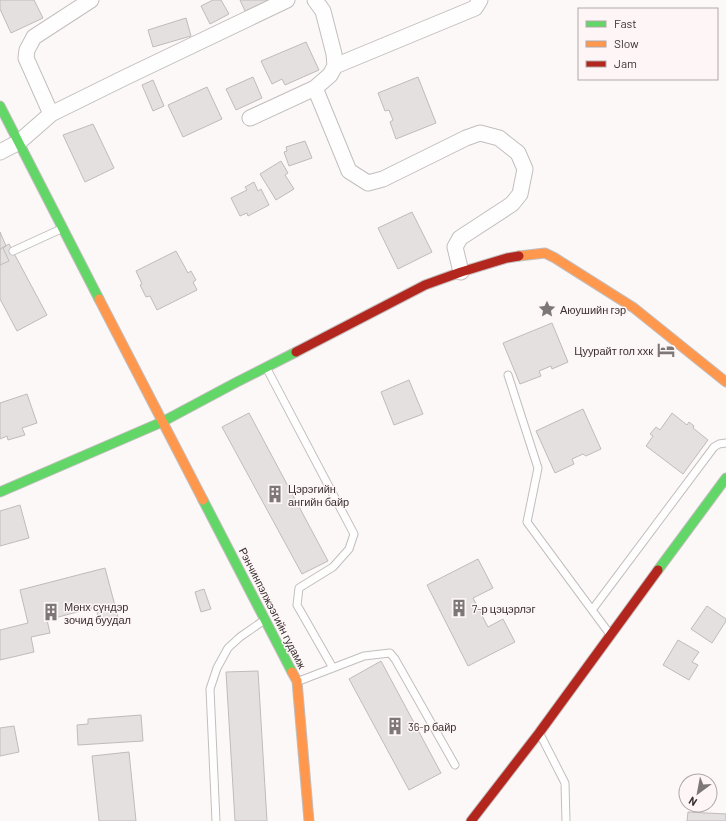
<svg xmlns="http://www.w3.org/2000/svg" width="726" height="821" font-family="Barlow,sans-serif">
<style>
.building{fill:#e5e0e0;stroke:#c0bbbb}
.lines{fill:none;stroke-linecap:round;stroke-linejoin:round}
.lane-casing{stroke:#c3bebe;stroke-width:9}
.street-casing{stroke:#c3bebe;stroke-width:17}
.fast-casing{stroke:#c3bebe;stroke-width:11}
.slow-casing{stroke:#c3bebe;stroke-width:11}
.jam-casing{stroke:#c3bebe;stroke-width:11}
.lane{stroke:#fffefe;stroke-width:7}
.street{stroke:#fffefe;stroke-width:15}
.fast{stroke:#63d668;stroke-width:9}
.slow{stroke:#ff974d;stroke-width:9}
.jam{stroke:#b3261e;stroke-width:9}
.labels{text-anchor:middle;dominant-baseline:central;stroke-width:3;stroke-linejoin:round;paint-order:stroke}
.poi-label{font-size:11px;fill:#393231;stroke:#fef6f6;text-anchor:start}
.street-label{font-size:11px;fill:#393231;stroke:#fef6f6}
</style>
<rect width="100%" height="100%" fill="#fcf8f8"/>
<path class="building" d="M 0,0 L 34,0 L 43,18 L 11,33 L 0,9 Z
M 213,0 L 221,0 L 229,14 L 210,24 L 201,6 Z
M 240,0 L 269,0 L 245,11 Z
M 186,18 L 191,36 L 153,47 L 148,30 Z
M 306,42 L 319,70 L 285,85 L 282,79 L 272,84 L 261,61 Z
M 253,77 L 262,98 L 236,110 L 226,89 Z
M 418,77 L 436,123 L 396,139 L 390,122 L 393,120 L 389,110 L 385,111 L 378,93 Z
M 153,80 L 164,106 L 153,111 L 142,85 Z
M 207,87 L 222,119 L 183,137 L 168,105 Z
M 93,124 L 114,168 L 85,182 L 63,135 Z
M 305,141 L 312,158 L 289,166 L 284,152 L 287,151 L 286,147 Z
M 281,161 L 288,173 L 285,175 L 294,189 L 276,200 L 260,174 Z
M 254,182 L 258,191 L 261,189 L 269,205 L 248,216 L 247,213 L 240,216 L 231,198 L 247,190 L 245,187 Z
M 412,212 L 432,252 L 398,269 L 378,228 Z
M 0,232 L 6,246 L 3,248 L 9,261 L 0,265 Z
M 9,244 L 47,315 L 17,331 L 0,299 L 0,249 Z
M 176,251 L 188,273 L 191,271 L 196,280 L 193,282 L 197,290 L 157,310 L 150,296 L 146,297 L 140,285 L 142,284 L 136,271 Z
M 552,323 L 568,362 L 552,369 L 551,366 L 539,371 L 541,376 L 520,384 L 503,343 Z
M 409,380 L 423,414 L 394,425 L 381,392 Z
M 27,394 L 37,423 L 22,428 L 25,435 L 8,440 L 7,436 L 0,439 L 0,403 Z
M 583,409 L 601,449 L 586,456 L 583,454 L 572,459 L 574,464 L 555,473 L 536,431 Z
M 249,413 L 328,561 L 302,574 L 222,427 Z
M 672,413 L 687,425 L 689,422 L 694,426 L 693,428 L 708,440 L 683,474 L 646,446 L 653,436 L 650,434 L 656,427 L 660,430 Z
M 20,505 L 29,538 L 0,546 L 0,511 Z
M 478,559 L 493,588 L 473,598 L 488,627 L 503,619 L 515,642 L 468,666 L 427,585 Z
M 105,568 L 118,617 L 99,621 L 96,607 L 47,620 L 50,633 L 31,637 L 34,652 L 0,660 L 0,630 L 28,623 L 20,590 Z
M 204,589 L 211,609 L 201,612 L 195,592 Z
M 707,606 L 726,619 L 726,621 L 712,643 L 691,629 Z
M 678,640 L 699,652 L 692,662 L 698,665 L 689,680 L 663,665 Z
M 381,661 L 441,773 L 409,790 L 349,679 Z
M 258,671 L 267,821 L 235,821 L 226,672 Z
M 141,715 L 143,741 L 78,745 L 77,725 L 88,724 L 88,719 Z
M 14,726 L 19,752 L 0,756 L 0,728 Z
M 129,752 L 136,821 L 99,821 L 92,756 Z
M 688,812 L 726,814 L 726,821 L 687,821 Z"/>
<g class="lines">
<g class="lane-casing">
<path id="lane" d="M 13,251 L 61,229
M 267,369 L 354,534 L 349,549 L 333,567 L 299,588 L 297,605 L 333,668
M 508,375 L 538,468 L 527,522 L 609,633
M 592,610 L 714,447 L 719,444 L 726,443
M 299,681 L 364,656 L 390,653 L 395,659 L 455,765
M 541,736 L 565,783 L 566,821
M 216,821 L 210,689 L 217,668 L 228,648 L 240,637 L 263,621"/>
</g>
<g class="street-casing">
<path id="street" d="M 335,66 L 475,8 L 480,0
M 315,88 L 349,171 L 368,183 L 383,179 L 466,138 L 480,133 L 499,138 L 518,153 L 525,169 L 520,194 L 512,204 L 460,238 L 455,247 L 461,272
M 51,114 L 26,58 L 27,50 L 34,37 L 91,0
M 250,118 L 315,88 L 330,75 L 335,66 L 334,54 L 323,11 L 315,0
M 0,152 L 19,142 L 51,114 L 126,77 L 287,0"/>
</g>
<g class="fast-casing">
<path id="fast" d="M 0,106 L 99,299
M 0,492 L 162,422 L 235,383 L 296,352
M 203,500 L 292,672
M 658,570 L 726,478"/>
</g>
<g class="slow-casing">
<path id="slow" d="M 519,256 L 545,253 L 555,258 L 634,308 L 726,382
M 99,299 L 203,500
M 292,672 L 297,681 L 309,821"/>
</g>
<g class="jam-casing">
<path id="jam" d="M 296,352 L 425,285 L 461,272 L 507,258 L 519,256
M 471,821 L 539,733 L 658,570"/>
</g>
<use href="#lane" class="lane"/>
<use href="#street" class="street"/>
<use href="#fast" class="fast"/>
<use href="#slow" class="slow"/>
<use href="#jam" class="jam"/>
</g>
<defs>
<g id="sight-bare" transform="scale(1.38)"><path d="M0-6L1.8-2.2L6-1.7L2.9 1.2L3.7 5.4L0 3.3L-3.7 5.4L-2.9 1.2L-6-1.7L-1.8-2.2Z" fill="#7d7777" stroke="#fef6f6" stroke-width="2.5" paint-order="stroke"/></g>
<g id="hotel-bare" transform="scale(1.38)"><path d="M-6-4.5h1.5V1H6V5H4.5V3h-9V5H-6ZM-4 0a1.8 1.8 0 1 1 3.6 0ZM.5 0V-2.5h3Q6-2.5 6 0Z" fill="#7d7777" stroke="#fef6f6" stroke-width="2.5" paint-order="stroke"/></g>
<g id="building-bare" transform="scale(1.38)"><path d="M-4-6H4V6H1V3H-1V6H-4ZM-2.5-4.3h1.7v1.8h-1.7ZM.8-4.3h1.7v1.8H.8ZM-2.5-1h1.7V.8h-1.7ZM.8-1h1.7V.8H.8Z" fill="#7d7777" stroke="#fef6f6" stroke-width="2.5" paint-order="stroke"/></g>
</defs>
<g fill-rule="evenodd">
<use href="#sight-bare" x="547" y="309"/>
<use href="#hotel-bare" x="666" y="350"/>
<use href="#building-bare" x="275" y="494"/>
<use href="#building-bare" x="459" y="608"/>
<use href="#building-bare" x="51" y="612"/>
<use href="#building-bare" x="395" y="726"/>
</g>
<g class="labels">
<g class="poi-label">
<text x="560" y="309">Аюушийн гэр</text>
<text x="653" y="350" text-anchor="end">Цуурайт гол ххк</text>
<text x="288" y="488">Цэрэгийн<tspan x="288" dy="13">ангийн байр</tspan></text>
<text x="64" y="606">Мөнх сүндэр<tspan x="64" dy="13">зочид буудал</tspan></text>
<text x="472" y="608">7-р цэцэрлэг</text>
<text x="408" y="726">36-р байр</text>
</g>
<g class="street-label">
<text transform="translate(273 608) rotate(63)">Рэнчинпэлжээгийн гудамж</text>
</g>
</g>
<rect x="578" y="8" width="140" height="72" fill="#fef6f6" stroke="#afa8a7"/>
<rect x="586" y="21" width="20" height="6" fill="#63d668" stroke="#afa8a7"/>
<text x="614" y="28" font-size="12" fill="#393231">Fast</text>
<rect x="586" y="41" width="20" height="6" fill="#ff974d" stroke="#afa8a7"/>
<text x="614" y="48" font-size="12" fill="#393231">Slow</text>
<rect x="586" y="61" width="20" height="6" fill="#b3261e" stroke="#afa8a7"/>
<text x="614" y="68" font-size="12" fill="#393231">Jam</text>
<g transform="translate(698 793) rotate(212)"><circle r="19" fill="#fef6f6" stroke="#afa8a7"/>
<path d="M0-3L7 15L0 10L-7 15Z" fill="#7d7777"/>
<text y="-6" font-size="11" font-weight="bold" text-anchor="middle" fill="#393231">N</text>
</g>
</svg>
